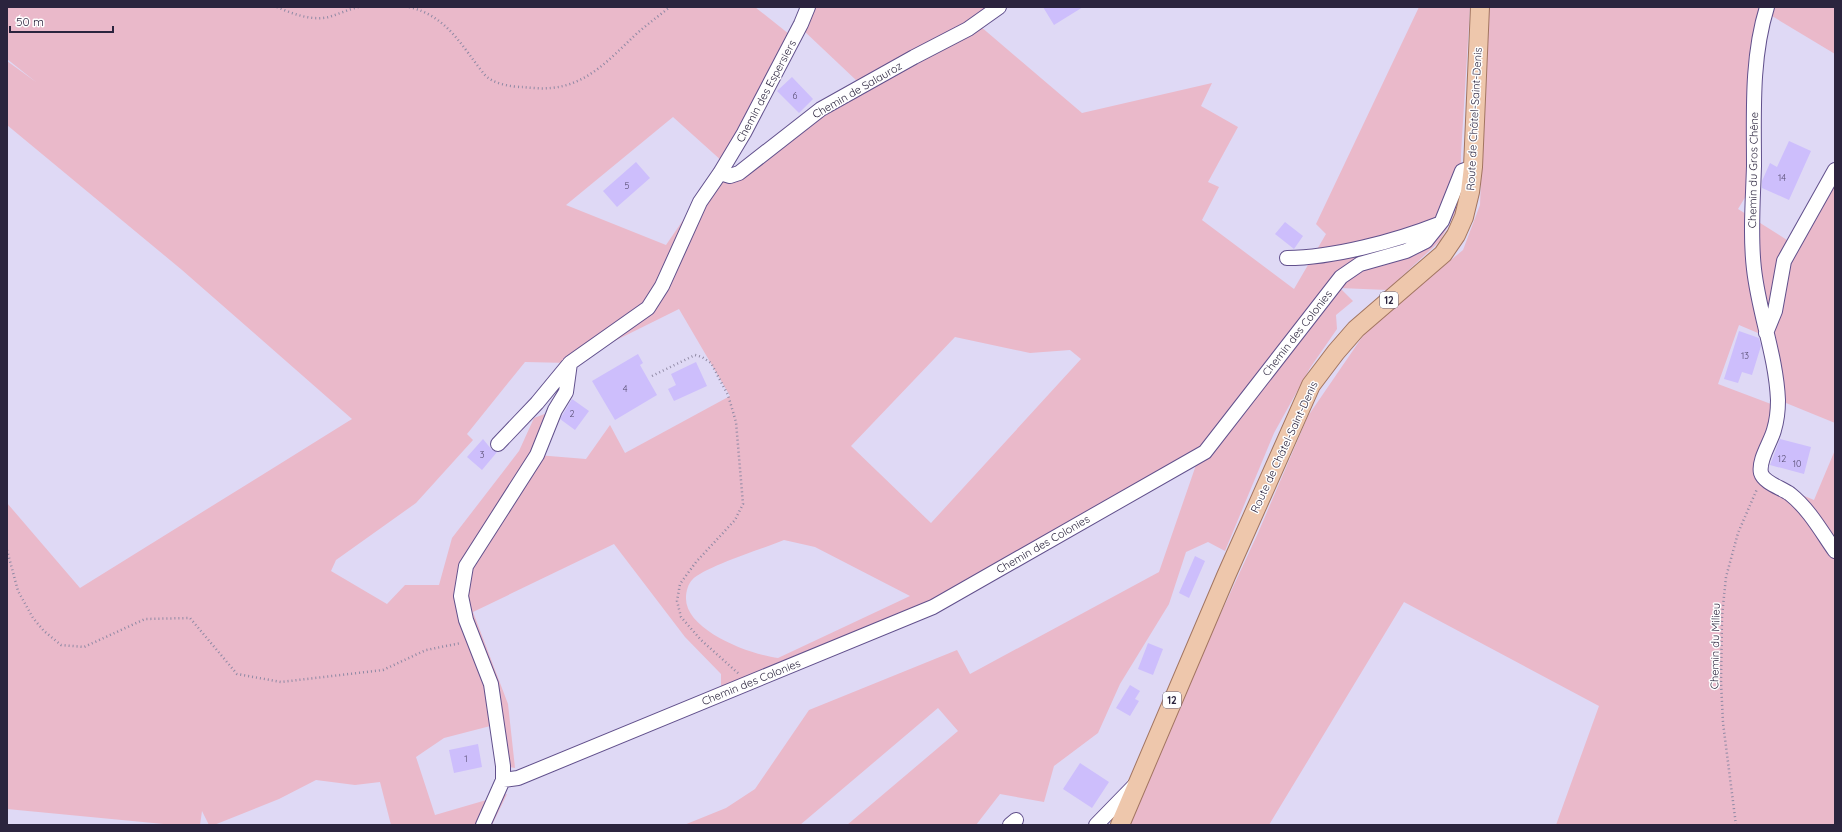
<svg xmlns="http://www.w3.org/2000/svg" width="1842" height="832" font-family="Quicksand,sans-serif">
<style>
.green{fill:#eab9ca;fill-rule:evenodd}
.building{fill:#cdbefc}
.lines{fill:none;stroke-linecap:round;stroke-linejoin:round}
.minor-casing{stroke:#61508c;stroke-width:16}
.major-casing{stroke:#a27561;stroke-width:20}
.path{stroke:#8f89a4;stroke-width:2.5;stroke-dasharray:1 3;stroke-linecap:butt}
.minor{stroke:#fff;stroke-width:14}
.major{stroke:#eec7ac;stroke-width:18}
.labels{text-anchor:middle;dominant-baseline:central;stroke-width:3;stroke-linejoin:round;paint-order:stroke}
.number-label{font-size:9px;fill:#544a6e}
.shield{fill:#fefefe;stroke:#6a6578;stroke-width:1}
.shield-label{font-size:10px;font-weight:bold;fill:#2b243e}
.street-label{font-size:11px;fill:#2b243e;stroke:#fefefe}
</style>
<rect width="100%" height="100%" fill="#dfd9f5"/>
<path class="green" d="M 7,7 L 755,7 L 794,38 L 723,162 L 732,172 L 857,81 L 803,30 L 815,7 L 999,7 L 980,26 L 1082,113 L 1212,83 L 1201,106 L 1238,127 L 1208,182 L 1219,187 L 1202,220 L 1294,289 L 1326,234 L 1316,224 L 1419,7 L 1470,7 L 1461,154 L 1460,203 L 1440,241 L 1387,290 L 1340,288 L 1353,301 L 1336,315 L 1337,329 L 1310,368 L 1274,433 L 1225,551 L 1208,542 L 1186,552 L 1169,604 L 1120,684 L 1098,733 L 1054,766 L 1044,802 L 1000,794 L 976,825 L 847,825 L 958,731 L 938,708 L 800,825 L 684,825 L 726,808 L 755,789 L 809,710 L 957,650 L 970,674 L 1159,572 L 1196,465 L 930,616 L 727,699 L 721,687 L 721,674 L 685,637 L 614,544 L 473,612 L 508,704 L 515,768 L 503,766 L 498,724 L 444,738 L 416,757 L 435,815 L 507,794 L 492,825 L 391,825 L 380,782 L 355,785 L 316,780 L 279,799 L 214,825 L 209,825 L 202,811 L 200,825 L 174,825 L 7,809 L 7,503 L 80,588 L 352,419 L 182,270 L 7,125 L 7,61 L 36,82 L 7,59 ZM 673,117 L 723,162 L 666,245 L 566,205 ZM 679,309 L 730,396 L 625,453 L 610,425 L 586,459 L 537,455 L 555,410 L 534,418 L 519,451 L 452,538 L 439,585 L 405,585 L 387,604 L 331,571 L 336,560 L 416,503 L 473,440 L 467,434 L 525,362 L 570,363 ZM 955,337 L 1030,353 L 1070,350 L 1081,359 L 931,523 L 851,446 ZM 784,540 L 815,547 L 910,596 L 778,658 C 751,655 684,630 686,597 C 686,592 688,584 692,580 C 706,566 763,549 784,540 Z
M 1488,7 L 1835,7 L 1835,54 L 1767,13 L 1754,96 L 1758,176 L 1738,209 L 1787,240 L 1835,164 L 1835,423 L 1786,403 L 1756,476 L 1814,500 L 1835,450 L 1835,825 L 1556,825 L 1599,706 L 1404,602 L 1269,825 L 1130,825 L 1172,719 L 1258,533 L 1308,416 L 1367,330 L 1463,250 L 1480,205 ZM 1739,325 L 1765,336 L 1771,404 L 1718,384 Z"/>
<path class="building" d="M 1043,7 L 1083,7 L 1054,25 Z
M 792,77 L 813,99 L 799,113 L 777,91 Z
M 1789,141 L 1811,151 L 1789,200 L 1762,188 L 1762,181 L 1770,163 L 1777,167 Z
M 636,162 L 650,178 L 617,207 L 603,191 Z
M 1285,222 L 1303,236 L 1294,249 L 1275,234 Z
M 1739,331 L 1759,338 L 1761,346 L 1752,375 L 1742,372 L 1738,383 L 1724,379 Z
M 638,354 L 643,363 L 640,365 L 657,395 L 615,420 L 592,381 Z
M 696,362 L 707,386 L 674,401 L 668,389 L 676,385 L 671,374 Z
M 572,399 L 589,411 L 575,430 L 560,419 Z
M 483,439 L 492,450 L 497,452 L 482,470 L 467,457 Z
M 1780,439 L 1811,447 L 1804,474 L 1770,465 Z
M 1195,556 L 1205,561 L 1189,598 L 1179,593 Z
M 1148,643 L 1163,649 L 1153,675 L 1138,669 Z
M 1130,685 L 1140,691 L 1135,699 L 1139,701 L 1130,716 L 1116,708 Z
M 478,744 L 482,767 L 454,773 L 449,750 Z
M 1080,763 L 1109,782 L 1092,808 L 1063,789 Z"/>
<g class="lines">
<g class="minor-casing">
<path id="minor" d="M 1767,7 C 1751,58 1754,114 1754,166 C 1753,200 1750,235 1754,269 C 1759,314 1776,355 1778,400 C 1778,410 1777,420 1774,430 C 1771,442 1758,460 1761,473 C 1764,483 1782,488 1790,494 C 1809,509 1821,531 1835,551
M 720,173 L 730,176 L 739,173 L 821,109 L 914,57 L 968,29 L 999,7
M 1287,258 C 1332,258 1396,241 1439,224
M 1766,333 L 1775,311 L 1784,261 L 1835,170
M 498,444 L 537,403 L 570,363
M 503,780 L 518,778 L 933,607 L 1205,452 L 1341,277 L 1360,264 L 1406,251 L 1426,241 L 1442,221 L 1462,171 L 1473,167
M 483,825 L 503,780 L 503,766 L 491,684 L 466,620 L 461,596 L 466,566 L 537,455 L 555,410 L 566,392 L 570,363 L 648,308 L 662,286 L 700,202 L 720,173 L 744,133 L 801,24 L 808,7
M 1010,825 L 1016,820
M 1096,825 L 1134,786"/>
</g>
<g class="major-casing">
<path id="major" d="M 1120,825 L 1226,576 L 1311,385 L 1336,352 L 1356,329 L 1443,254 L 1456,235 L 1464,217 L 1470,192 L 1473,167 L 1480,7"/>
</g>
<path class="path" d="M 277,7 C 293,14 311,21 329,17 C 339,14 349,9 359,7
M 409,7 C 447,16 461,45 484,74 C 492,84 512,87 523,87 C 532,88 542,89 551,88 C 585,85 607,62 630,40 C 642,28 656,18 670,7
M 652,376 L 695,355 L 702,357 L 711,363 L 728,395 L 736,422 L 743,504 L 735,520 L 696,562 L 680,584 L 677,601 L 681,617 L 701,640 L 739,674
M 7,550 L 18,591 L 33,618 L 44,631 L 61,645 L 84,647 L 145,619 L 190,618 L 237,674 L 281,682 L 383,670 L 426,650 L 461,643
M 1736,825 L 1723,723 L 1721,682 L 1722,616 L 1726,577 L 1738,533 L 1757,489"/>
<use href="#minor" class="minor"/>
<use href="#major" class="major"/>
</g>
<g class="labels">
<g class="number-label">
<text x="795" y="95">6</text>
<text x="1782" y="177">14</text>
<text x="627" y="185">5</text>
<text x="1745" y="355">13</text>
<text x="625" y="388">4</text>
<text x="572" y="413">2</text>
<text x="482" y="454">3</text>
<text x="1782" y="458">12</text>
<text x="1797" y="463">10</text>
<text x="466" y="758">1</text>
</g>
<g class="shield">
<rect x="1380" y="292" width="18" height="16" rx="3"/>
<rect x="1163" y="692" width="18" height="16" rx="3"/>
</g>
<g class="shield-label">
<text x="1389" y="300">12</text>
<text x="1172" y="700">12</text>
</g>
<g class="street-label">
<text transform="translate(857 90) rotate(-30)">Chemin de Salauroz</text>
<text transform="translate(766 91) rotate(-62)">Chemin des Espersiers</text>
<text transform="translate(1474 119) rotate(-87)">Route de Châtel-Saint-Denis</text>
<text transform="translate(1753 170) rotate(-89)">Chemin du Gros Chêne</text>
<text transform="translate(1297 333) rotate(-52)">Chemin des Colonies</text>
<text transform="translate(1284 447) rotate(-65)">Route de Châtel-Saint-Denis</text>
<text transform="translate(1043 544) rotate(-30)">Chemin des Colonies</text>
<text transform="translate(1715 646) rotate(-89)">Chemin du Milieu</text>
<text transform="translate(751 682) rotate(-22)">Chemin des Colonies</text>
</g>
</g>
<rect width="1842" height="832" fill="none" stroke="#2b243e" stroke-width="16"/>
<path d="M10 26v6h103v-6" fill="none" stroke="#2b243e" stroke-width="2"/>
<text x="16" y="26" font-size="12" fill="#2b243e" stroke="#fefefe" stroke-width="3" paint-order="stroke">50 m</text>
</svg>
